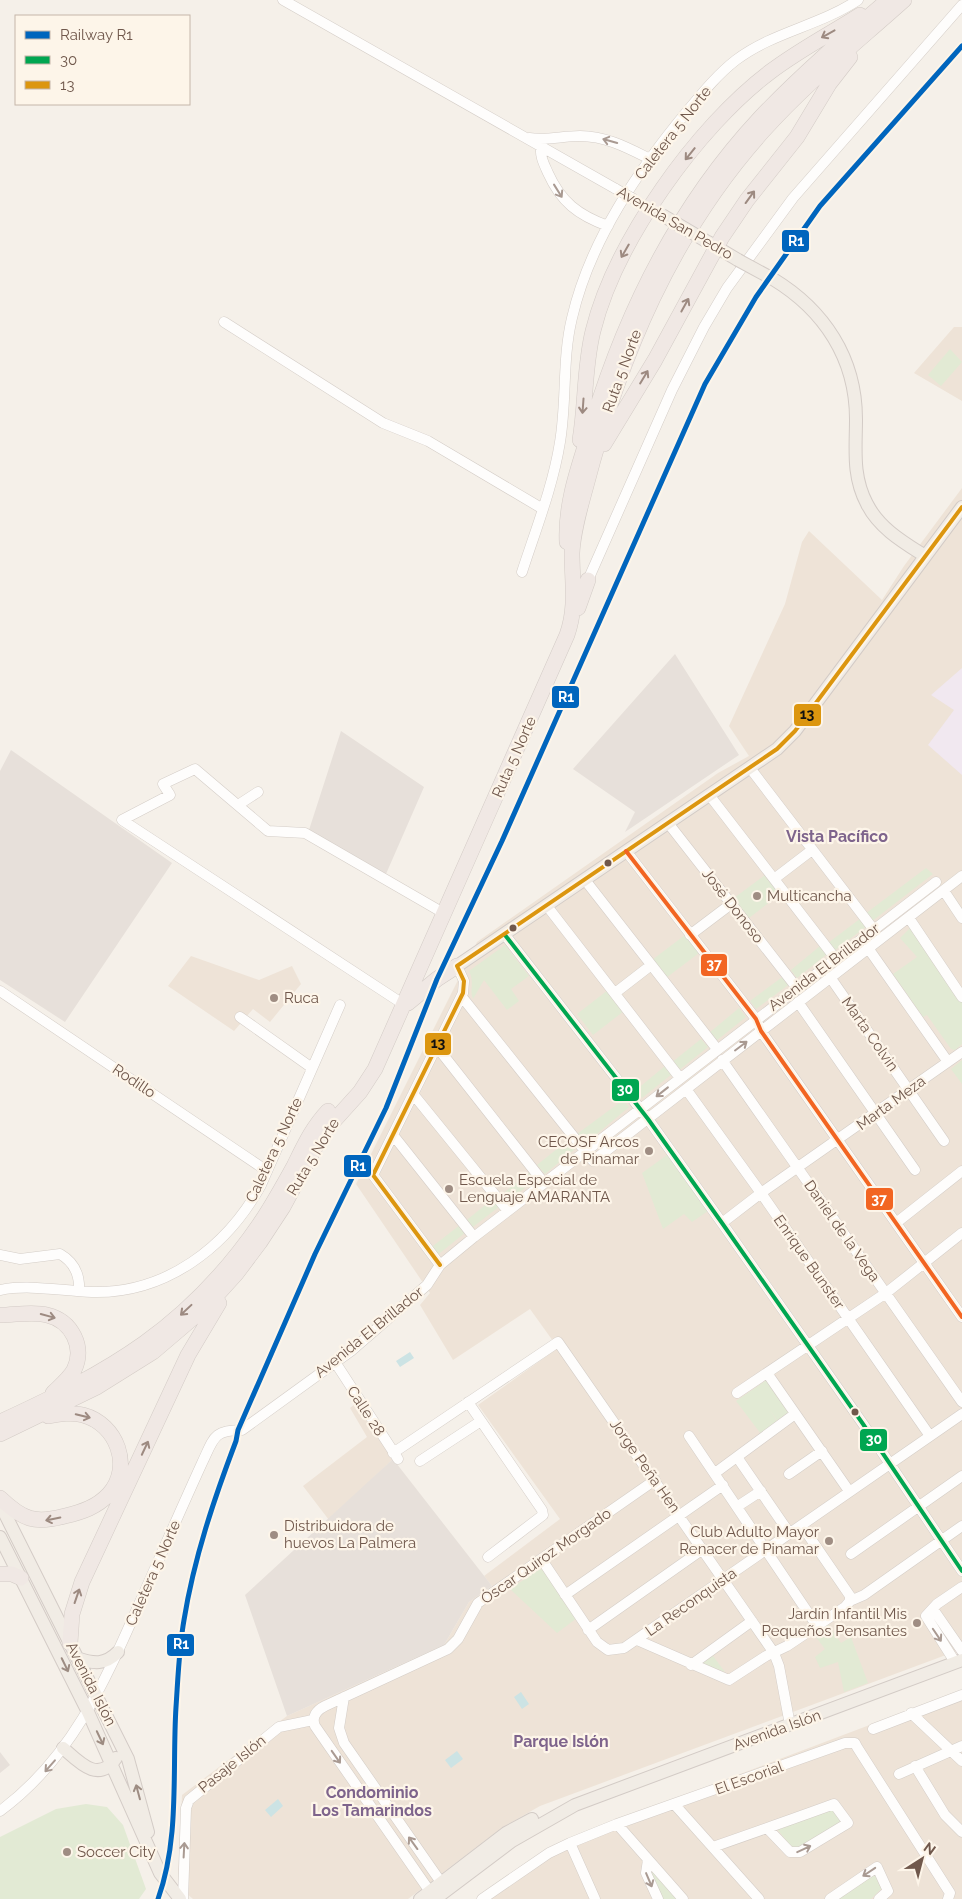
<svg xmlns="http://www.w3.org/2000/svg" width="962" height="1899" font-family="Raleway,sans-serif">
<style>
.residential{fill:#eee3d7}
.industrial{fill:#e7e0da}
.education{fill:#f1e8f0}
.green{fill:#e2ead4}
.water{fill:#cce3e4}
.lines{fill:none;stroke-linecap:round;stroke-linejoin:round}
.minor-casing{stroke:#d4cdc7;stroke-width:11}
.major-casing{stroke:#d3cbc6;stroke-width:14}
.highway-casing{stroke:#d3cbc6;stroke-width:16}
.minor{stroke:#fefdfc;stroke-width:10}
.major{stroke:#f1ece5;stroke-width:12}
.highway{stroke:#f0e8e4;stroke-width:15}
.minor-bridge-casing{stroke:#d4cdc7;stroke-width:11;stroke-linecap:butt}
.major-bridge-casing{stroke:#d3cbc6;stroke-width:14;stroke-linecap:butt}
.minor-bridge{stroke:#fefdfc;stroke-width:10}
.major-bridge{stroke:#f1ece5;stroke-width:12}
.bus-1-casing{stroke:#fdf5e9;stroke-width:8}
.bus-2-casing{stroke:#fdf5e9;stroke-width:8}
.bus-3-casing{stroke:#fdf5e9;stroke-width:8}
.bus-1{stroke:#00a651;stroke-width:4}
.bus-2{stroke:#dc960f;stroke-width:4}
.bus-3{stroke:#f26522;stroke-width:4}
.rail-1-casing{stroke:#fdf5e9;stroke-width:9}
.rail-1{stroke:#0065bd;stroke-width:5}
.oneway{stroke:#9d8a81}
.oneway2{stroke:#a99a92}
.oneway3{stroke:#9d8c82}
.bus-dot{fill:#70584c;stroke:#fdf5e9;stroke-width:2}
.poi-dot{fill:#9f8d83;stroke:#fdf5e9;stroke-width:2}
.labels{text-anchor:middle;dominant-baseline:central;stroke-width:4.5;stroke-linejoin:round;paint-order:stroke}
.street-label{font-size:15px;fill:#70584c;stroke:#fdf5e9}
.poi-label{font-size:15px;fill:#70584c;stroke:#fdf5e9;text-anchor:start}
.neighbourhood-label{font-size:16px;font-weight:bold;fill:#7e648c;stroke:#fdf5e9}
.line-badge{stroke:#fdf5e9;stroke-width:2}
.badge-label{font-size:14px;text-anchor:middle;font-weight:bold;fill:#fff}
.pale-badge-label{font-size:14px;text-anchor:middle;font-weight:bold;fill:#111}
</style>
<rect width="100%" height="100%" fill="#f5f0e9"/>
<path class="residential" d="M 954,327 L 962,327 L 962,401 L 914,373 Z
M 962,488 L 962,1649 L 540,1806 L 503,1827 L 408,1899 L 193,1899 L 178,1886 L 182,1795 L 287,1716 L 444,1645 L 469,1602 L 492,1586 L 484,1576 L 560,1519 L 478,1405 L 558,1348 L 530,1309 L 453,1360 L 420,1305 L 430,1293 L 356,1184 L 477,942 L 718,773 L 749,756 L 729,726 L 785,604 L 802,542 L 809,531 L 882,600 L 904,566 Z
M 191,956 L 259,980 L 292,966 L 301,984 L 270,1022 L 253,1009 L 234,1031 L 168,986 Z
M 355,1404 L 393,1459 L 329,1520 L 303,1486 L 367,1437 L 350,1408 Z
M 962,1690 L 962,1899 L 477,1899 L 527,1862 L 579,1835 Z"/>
<path class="industrial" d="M 675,654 L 739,755 L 625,832 L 635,812 L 573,769 Z
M 341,731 L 424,787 L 386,874 L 309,830 Z
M 11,750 L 172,863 L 65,1022 L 0,980 L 0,771 Z
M 393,1459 L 492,1586 L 469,1602 L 444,1645 L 287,1716 L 245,1595 Z
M 0,1752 L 10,1765 L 0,1773 Z"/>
<path class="education" d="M 962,668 L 962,775 L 928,745 L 954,710 L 931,695 Z"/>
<path class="green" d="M 950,349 L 962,362 L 941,386 L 928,375 Z
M 926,868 L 933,874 L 871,922 L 865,914 Z
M 765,875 L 780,894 L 749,918 L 734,898 Z
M 861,918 L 867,926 L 834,951 L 828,943 Z
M 910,928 L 962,1001 L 962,1044 L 955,1050 L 951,1049 L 927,1015 L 923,1017 L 893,974 L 917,957 L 900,938 Z
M 685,935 L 699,953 L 666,978 L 652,960 Z
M 505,945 L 529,976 L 511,989 L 519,1001 L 507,1010 L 484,980 L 473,999 C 469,990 475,983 469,971 Z
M 820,946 L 827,954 L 797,978 L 791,970 Z
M 785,975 L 791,983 L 756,1009 L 750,1001 Z
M 608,990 L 624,1011 L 593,1035 L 577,1014 Z
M 739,1008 L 746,1017 L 716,1041 L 709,1033 Z
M 701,1039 L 708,1047 L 678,1071 L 671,1063 Z
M 962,1060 L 962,1084 L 951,1069 Z
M 665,1066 L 672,1074 L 642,1098 L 636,1090 Z
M 623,1100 L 629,1107 L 585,1144 L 577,1134 Z
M 568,1140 L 575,1149 L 545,1174 L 537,1165 Z
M 667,1155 L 708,1211 L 692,1222 L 684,1214 L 663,1229 L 642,1173 Z
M 530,1172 L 536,1179 L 506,1203 L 500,1196 Z
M 494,1198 L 500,1206 L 469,1230 L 463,1223 Z
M 460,1225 L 466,1232 L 435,1257 L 429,1249 Z
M 768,1379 L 791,1414 L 779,1423 L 770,1410 L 777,1421 L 761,1434 L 736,1401 Z
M 540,1569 L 544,1570 L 577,1618 L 557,1633 L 510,1589 Z
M 827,1623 L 841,1643 L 851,1637 L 868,1683 L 844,1692 L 838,1662 L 820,1668 L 815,1657 L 825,1649 L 813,1633 Z
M 713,1656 L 725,1672 L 701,1663 Z
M 86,1804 L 107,1807 L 123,1825 L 146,1889 L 139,1899 L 0,1899 L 0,1837 L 56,1809 Z
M 833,1808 L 843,1822 L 794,1850 L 777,1829 Z
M 651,1868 L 678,1899 L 662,1899 L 650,1873 Z
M 875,1873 L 881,1889 L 871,1899 L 838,1899 Z"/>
<path class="water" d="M 410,1352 L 414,1358 L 400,1367 L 396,1361 Z
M 521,1692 L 529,1704 L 522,1709 L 514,1697 Z
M 457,1751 L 463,1759 L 451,1768 L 445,1760 Z
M 278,1799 L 283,1806 L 271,1817 L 265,1810 Z"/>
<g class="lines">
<g class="minor-casing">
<path id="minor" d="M 283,0 L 616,189
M 529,138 C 546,141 562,136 580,136 C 606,136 628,148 650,159
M 541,147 C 540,157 544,164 548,173 C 561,202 578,215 608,226
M 224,322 L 383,423 L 428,441 L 543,509
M 522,572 C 536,529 553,486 560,442 C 567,400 562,359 572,318 C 590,240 639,169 689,109 C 704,91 718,74 736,60 C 773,32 819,26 858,0
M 588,580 L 672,390 L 704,327 L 727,288 L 793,198 L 962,5
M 750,768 L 874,930
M 710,796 L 835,958
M 238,805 L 258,792
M 668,823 L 797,988
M 626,851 L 756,1019 L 761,1031 L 962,1317
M 774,879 L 812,850
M 585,880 L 717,1049
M 944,891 L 962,918
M 547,906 L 680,1078
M 909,918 L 962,997
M 505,935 L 648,1119 L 722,1223 L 863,1424 L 962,1571
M 690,935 L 731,904
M 868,948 L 948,1062
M 830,977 L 944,1141
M 0,991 L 267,1171
M 615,993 L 650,966
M 462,997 L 593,1161 L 962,876
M 400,1002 L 122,820 L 170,795 L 163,784 L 195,769 L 268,831 L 305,833 L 440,911
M 798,1002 L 915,1170
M 240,1017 L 312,1068
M 437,1047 L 544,1183
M 722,1060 L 962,1402
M 686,1089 L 761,1193 L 930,1436
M 413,1094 L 508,1211
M 393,1135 L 474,1237
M 722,1223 L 761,1193 L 962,1052
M 896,1223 L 962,1171
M 0,1255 L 20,1259 L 60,1254 C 74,1262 80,1275 79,1291
M 440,1265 L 373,1175 L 463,993 L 464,981 L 457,966
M 0,1290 C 30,1284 61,1291 92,1292 C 166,1294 227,1247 261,1185 L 340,1005
M 335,1362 L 398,1459
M 767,1373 L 849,1491
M 737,1393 L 886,1293 L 962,1233
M 468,1402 L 542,1510 L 543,1515 L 488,1557
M 689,1436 L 817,1626
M 393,1453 L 558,1342 L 774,1653 L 779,1666 L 790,1725
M 737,1457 L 790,1534
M 420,1461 L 481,1421
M 715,1473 L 795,1414
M 789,1474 L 822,1451
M 738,1506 L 761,1491
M 802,1526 L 850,1596 L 850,1601
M 851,1554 L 962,1476
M 542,1560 L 597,1642 L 608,1650 L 624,1648 L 962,1414
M 565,1595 L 723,1485
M 850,1601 L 864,1595 L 962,1526
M 933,1609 L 962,1651
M 588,1630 L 703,1549
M 637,1640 L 729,1680 L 766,1656 L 787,1646 L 845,1607 L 850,1601
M 955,1662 L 926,1616 L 937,1604 L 962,1587
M 691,1665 L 752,1621
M 344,1697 L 339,1728 L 344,1743 L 445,1888
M 911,1713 L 962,1761
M 873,1729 L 962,1695
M 915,1766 L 945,1815 L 962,1832
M 899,1774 L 962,1746
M 675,1805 L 759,1899
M 0,1811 C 72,1758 105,1681 140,1602 C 161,1555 181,1509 202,1463 C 214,1438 213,1430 242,1430 L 351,1351 L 427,1285 L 440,1265 L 474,1237 L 936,882
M 617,1824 L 683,1899
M 570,1843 L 595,1899
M 713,1847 C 753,1833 793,1819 834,1804 L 848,1823 L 800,1852 L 790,1852 L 767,1828
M 648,1860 L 646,1873 L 658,1899
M 433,1896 L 315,1726 C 311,1717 317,1710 325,1706 L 448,1649 L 458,1639 L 478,1603 L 655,1480
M 183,1899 L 186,1808 L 189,1800 L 279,1727 L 313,1720
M 482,1899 L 549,1853 L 570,1843 L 617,1824 L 845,1743 L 855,1743 L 857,1747 L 950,1893 L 948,1899
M 830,1899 L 877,1867 L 888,1891 L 879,1899"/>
</g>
<g class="major-casing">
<path id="major" d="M 708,242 L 738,260
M 773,279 C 824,310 856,358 856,419 C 856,449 852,476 867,504 C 879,528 903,542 925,556
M 457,966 L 777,749 L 795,731 L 962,507
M 0,1504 L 128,1759 L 148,1832
M 0,1537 L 88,1712 L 160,1873 L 180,1899
M 77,1658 C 94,1664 105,1665 118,1652
M 63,1748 C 79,1762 98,1784 116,1758
M 420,1899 L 506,1833 L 532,1819
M 435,1899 L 512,1841 L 575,1805 L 962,1660"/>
</g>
<g class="highway-casing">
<path id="highway" d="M 580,440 C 586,404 584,367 593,331 C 615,242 697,127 770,72 C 799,50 830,34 860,15
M 604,444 L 655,360 L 722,237 L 747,200 L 797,137 L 829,84 L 850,57
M 567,542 C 565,500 581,461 593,421 C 627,309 680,204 760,118 C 800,76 844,38 888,0
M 578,608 L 588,580
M 408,1003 L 437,979 L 457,966
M 0,1315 C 15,1315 33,1311 47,1315 C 72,1321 85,1347 74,1370 C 69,1379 60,1386 53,1393
M 0,1422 C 111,1371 188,1328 259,1225 C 272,1206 283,1186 294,1166 C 304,1146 312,1128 328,1111
M 0,1434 L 97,1387 L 153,1352 L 207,1306 L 236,1274 L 260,1242 L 283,1207 L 323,1133 L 360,1092 L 375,1069 L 567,635 C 577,607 572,582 572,553 C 573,531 580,508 586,486 C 620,356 672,232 763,131 C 806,83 856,43 904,0
M 0,1498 C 23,1520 35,1524 65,1516 C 82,1512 97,1507 109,1494 C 133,1467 117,1424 83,1415 C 72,1412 60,1414 48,1416
M 0,1574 L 12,1574 L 21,1578
M 70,1643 L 72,1614 L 82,1582 L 188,1355 L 219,1303"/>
</g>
<use href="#minor" class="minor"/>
<use href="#major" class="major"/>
<use href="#highway" class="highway"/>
<g class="minor-bridge-casing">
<path id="minor-bridge" d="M 616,189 L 634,199"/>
</g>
<g class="major-bridge-casing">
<path id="major-bridge" d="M 662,215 L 706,241
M 738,260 L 773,279"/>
</g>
<use href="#minor-bridge" class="minor-bridge"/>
<use href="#major-bridge" class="major-bridge"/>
<g class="bus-1-casing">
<path id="bus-1" d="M 505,935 L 648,1119 L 722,1223 L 863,1424 L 962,1571"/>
</g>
<g class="bus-2-casing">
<path id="bus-2" d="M 440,1265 L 373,1175 L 463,993 L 464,981 L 457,966 L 777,749 L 795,731 L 962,507"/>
</g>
<g class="bus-3-casing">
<path id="bus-3" d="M 626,851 L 756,1019 L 761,1031 L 962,1317"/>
</g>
<use href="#bus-1" class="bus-1"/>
<use href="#bus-2" class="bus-2"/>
<use href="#bus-3" class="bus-3"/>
<g class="rail-1-casing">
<path id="rail-1" d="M 158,1899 C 180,1838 172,1770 176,1707 C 178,1678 179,1648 184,1620 C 194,1558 214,1499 236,1441 L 238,1430 L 315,1254 L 386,1108 L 437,979 L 502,841 L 705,384 L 756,297 L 820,206 L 962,46"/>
</g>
<use href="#rail-1" class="rail-1"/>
</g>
<defs><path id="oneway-shaft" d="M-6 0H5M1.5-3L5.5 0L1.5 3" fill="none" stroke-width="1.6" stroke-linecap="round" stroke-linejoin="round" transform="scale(1.25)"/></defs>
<g class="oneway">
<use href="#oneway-shaft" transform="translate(828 34) rotate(151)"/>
<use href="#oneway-shaft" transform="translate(690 154) rotate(129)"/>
<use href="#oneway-shaft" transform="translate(750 197) rotate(-54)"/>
<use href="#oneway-shaft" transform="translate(625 251) rotate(120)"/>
<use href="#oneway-shaft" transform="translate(685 305) rotate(-61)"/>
<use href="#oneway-shaft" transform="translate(644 377) rotate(-59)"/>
<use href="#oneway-shaft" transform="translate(583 406) rotate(94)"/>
<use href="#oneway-shaft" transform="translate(186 1310) rotate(137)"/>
<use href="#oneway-shaft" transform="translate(48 1316) rotate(15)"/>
<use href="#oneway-shaft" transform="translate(83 1416) rotate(14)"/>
<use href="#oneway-shaft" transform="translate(145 1448) rotate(-65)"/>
<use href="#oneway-shaft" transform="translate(53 1519) rotate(168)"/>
<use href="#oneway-shaft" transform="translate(77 1596) rotate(-71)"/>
</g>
<g class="oneway2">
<use href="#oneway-shaft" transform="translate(610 141) rotate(-164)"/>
<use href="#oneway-shaft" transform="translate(558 191) rotate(58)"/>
<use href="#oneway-shaft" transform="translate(741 1046) rotate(-37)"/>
<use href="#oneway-shaft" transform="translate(662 1092) rotate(142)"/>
<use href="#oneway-shaft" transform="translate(937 1635) rotate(56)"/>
<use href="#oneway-shaft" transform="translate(336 1757) rotate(55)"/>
<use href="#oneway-shaft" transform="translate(50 1766) rotate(131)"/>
<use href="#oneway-shaft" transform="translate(413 1843) rotate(-126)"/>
<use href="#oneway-shaft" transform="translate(804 1849) rotate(-25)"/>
<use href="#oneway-shaft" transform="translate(184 1850) rotate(-87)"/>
<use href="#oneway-shaft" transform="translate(869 1872) rotate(146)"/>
<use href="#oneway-shaft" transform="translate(649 1880) rotate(67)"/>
</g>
<g class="oneway3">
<use href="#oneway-shaft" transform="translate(65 1665) rotate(64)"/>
<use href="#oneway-shaft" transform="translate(100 1738) rotate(65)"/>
<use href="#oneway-shaft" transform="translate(138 1792) rotate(-105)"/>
</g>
<g class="bus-dot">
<circle cx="608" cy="863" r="4.5"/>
<circle cx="513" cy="928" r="4.5"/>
<circle cx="855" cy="1412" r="4.5"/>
</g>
<g class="poi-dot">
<circle cx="757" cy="896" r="5"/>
<circle cx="274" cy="998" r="5"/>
<circle cx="649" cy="1151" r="5"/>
<circle cx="449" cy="1189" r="5"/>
<circle cx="274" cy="1535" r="5"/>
<circle cx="829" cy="1541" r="5"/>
<circle cx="917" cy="1623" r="5"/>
<circle cx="67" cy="1852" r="5"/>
</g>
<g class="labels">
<g class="street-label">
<text transform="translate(673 133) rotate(-52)">Caletera 5 Norte</text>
<text transform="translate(675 223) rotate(30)">Avenida San Pedro</text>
<text transform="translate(622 371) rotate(-70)">Ruta 5 Norte</text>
<text transform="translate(514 757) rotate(-66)">Ruta 5 Norte</text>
<text transform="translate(733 906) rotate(52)">José Donoso</text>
<text transform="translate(824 967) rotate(-37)">Avenida El Brillador</text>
<text transform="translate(870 1034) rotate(55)">Marta Colvin</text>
<text transform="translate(134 1081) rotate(34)">Rodillo</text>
<text transform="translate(891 1103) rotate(-36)">Marta Meza</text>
<text transform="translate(274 1150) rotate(-65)">Caletera 5 Norte</text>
<text transform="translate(313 1157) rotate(-59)">Ruta 5 Norte</text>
<text transform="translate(842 1231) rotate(55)">Daniel de la Vega</text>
<text transform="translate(809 1262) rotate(55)">Enrique Bunster</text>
<text transform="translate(369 1332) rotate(-39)">Avenida El Brillador</text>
<text transform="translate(366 1411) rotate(57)">Calle 28</text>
<text transform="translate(645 1466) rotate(55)">Jorge Peña Hen</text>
<text transform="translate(546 1556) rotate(-35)">Óscar Quiroz Morgado</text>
<text transform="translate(153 1573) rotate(-66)">Caletera 5 Norte</text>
<text transform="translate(691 1602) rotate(-35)">La Reconquista</text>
<text transform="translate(91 1684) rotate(63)">Avenida Islón</text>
<text transform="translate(777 1730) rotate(-20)">Avenida Islón</text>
<text transform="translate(232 1764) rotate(-39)">Pasaje Islón</text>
<text transform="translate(749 1778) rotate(-20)">El Escorial</text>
</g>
<g class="poi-label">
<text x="767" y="896">Multicancha</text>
<text x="284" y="998">Ruca</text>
<text x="639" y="1142" text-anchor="end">CECOSF Arcos<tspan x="639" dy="17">de Pinamar</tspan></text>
<text x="459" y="1180">Escuela Especial de<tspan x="459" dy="17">Lenguaje AMARANTA</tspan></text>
<text x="284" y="1526">Distribuidora de<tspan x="284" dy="17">huevos La Palmera</tspan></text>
<text x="819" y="1532" text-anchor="end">Club Adulto Mayor<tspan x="819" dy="17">Renacer de Pinamar</tspan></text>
<text x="907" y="1614" text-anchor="end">Jardín Infantil Mis<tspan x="907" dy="17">Pequeños Pensantes</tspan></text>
<text x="77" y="1852">Soccer City</text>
</g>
<g class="neighbourhood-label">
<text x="837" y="836">Vista Pacífico</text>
<text x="561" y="1741">Parque Islón</text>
<text x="372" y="1792">Condominio<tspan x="372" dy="18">Los Tamarindos</tspan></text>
</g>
</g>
<g class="line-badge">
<rect x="781" y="229" width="29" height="24" rx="5" fill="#0065bd"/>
<rect x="551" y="685" width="29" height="24" rx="5" fill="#0065bd"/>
<rect x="793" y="703" width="29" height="24" rx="5" fill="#dc960f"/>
<rect x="700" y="953" width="28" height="24" rx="5" fill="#f26522"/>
<rect x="424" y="1032" width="28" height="24" rx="5" fill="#dc960f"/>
<rect x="611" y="1078" width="29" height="24" rx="5" fill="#00a651"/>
<rect x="343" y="1154" width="29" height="24" rx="5" fill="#0065bd"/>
<rect x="865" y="1187" width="29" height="24" rx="5" fill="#f26522"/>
<rect x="859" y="1428" width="29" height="24" rx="5" fill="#00a651"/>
<rect x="166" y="1633" width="29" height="24" rx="5" fill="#0065bd"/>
</g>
<g class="badge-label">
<text x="796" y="246">R1</text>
<text x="566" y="702">R1</text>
<text x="714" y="969">37</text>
<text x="625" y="1094">30</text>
<text x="358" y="1171">R1</text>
<text x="879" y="1204">37</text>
<text x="874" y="1444">30</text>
<text x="181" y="1649">R1</text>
</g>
<g class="pale-badge-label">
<text x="807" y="719">13</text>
<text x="438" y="1048">13</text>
</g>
<rect x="15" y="15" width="175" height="90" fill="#fdf5e9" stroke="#c5b6aa"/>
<rect x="25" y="31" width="25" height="8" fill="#0065bd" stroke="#c5b6aa"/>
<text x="60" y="40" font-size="15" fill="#70584c">Railway R1</text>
<rect x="25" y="56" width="25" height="8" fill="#00a651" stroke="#c5b6aa"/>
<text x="60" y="65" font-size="15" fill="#70584c">30</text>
<rect x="25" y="81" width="25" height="8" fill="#dc960f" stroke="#c5b6aa"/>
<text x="60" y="90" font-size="15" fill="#70584c">13</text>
<g transform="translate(922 1859) rotate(36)" stroke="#fdf5e9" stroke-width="4" paint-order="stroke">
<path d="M0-4L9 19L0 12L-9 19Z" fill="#70584c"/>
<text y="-8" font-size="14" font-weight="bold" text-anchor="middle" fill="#70584c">N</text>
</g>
</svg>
